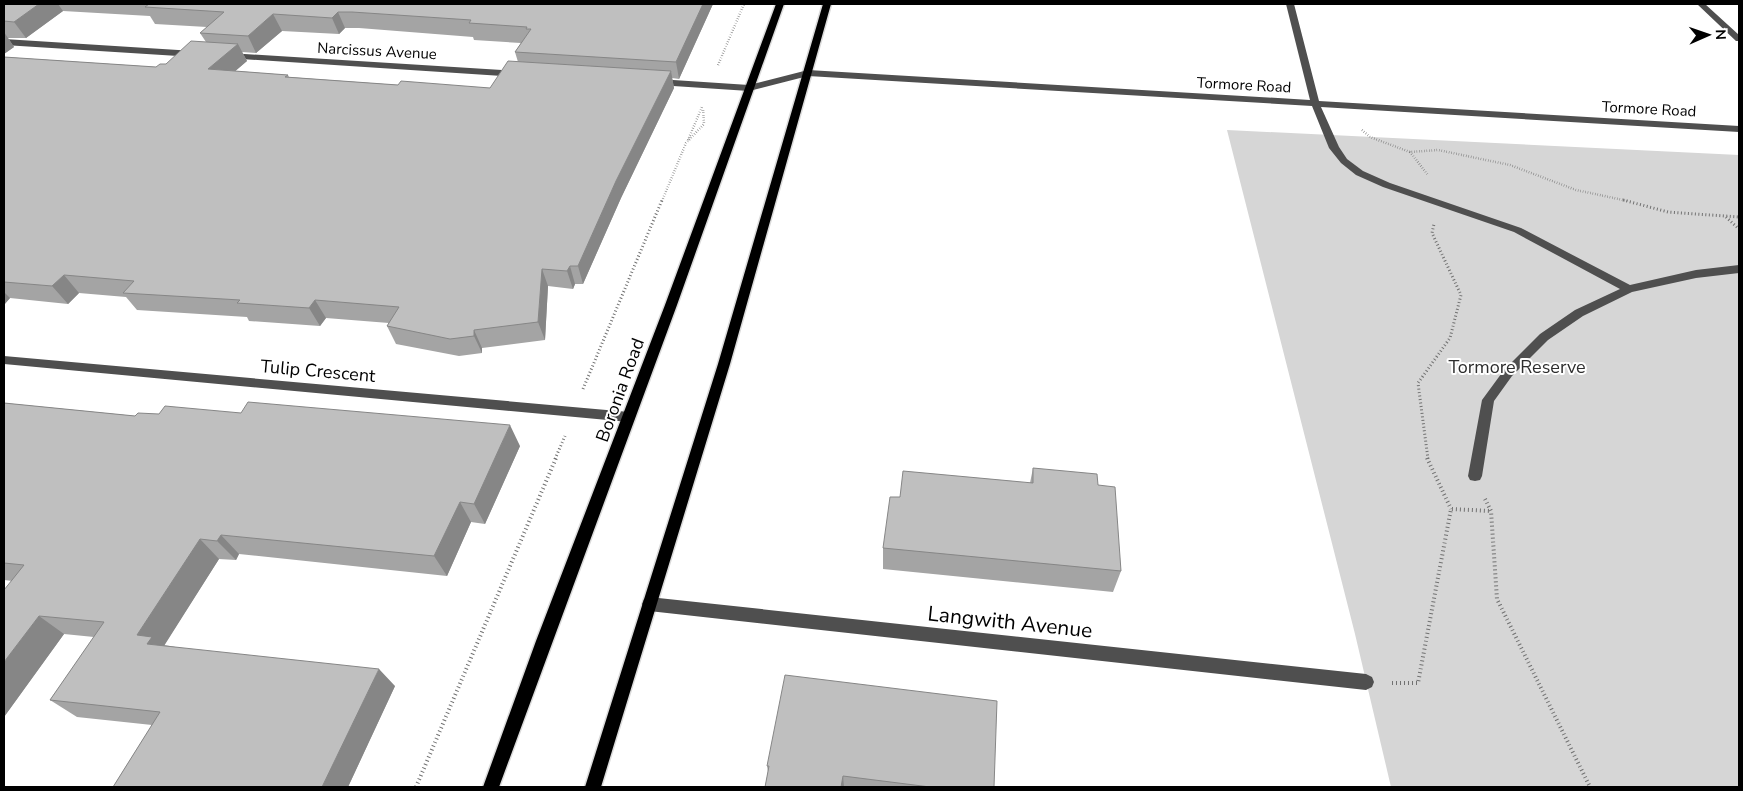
<svg xmlns="http://www.w3.org/2000/svg" width="1743" height="791" font-family="'Nunito Sans',sans-serif">
<style>
.green{fill:#d6d6d6}
.lines{fill:none;stroke-linecap:round;stroke-linejoin:round}
.major-casing{stroke:#dbdbdb;stroke-width:3}
.path-far2{stroke:#717171;stroke-width:2.5;stroke-dasharray:0.5 2;stroke-linecap:butt}
.path-far1{stroke:#717171;stroke-width:3;stroke-dasharray:1 2.5;stroke-linecap:butt}
.path{stroke:#717171;stroke-width:4;stroke-dasharray:1 3;stroke-linecap:butt}
.minor{fill:#4f4f4f;fill-rule:evenodd}
.major{fill:#000;fill-rule:evenodd}
.wall{fill:#a4a4a4;fill-rule:evenodd}
.shaded-wall{fill:#868686}
.building{fill:#bfbfbf;stroke:#868686}
.labels{text-anchor:middle;dominant-baseline:central;stroke-width:4;stroke-linejoin:round;paint-order:stroke}
.far-street-label{font-size:15px;fill:#000;stroke:#fff}
.park-label{font-size:18px;fill:#2d2d2d;stroke:#fff}
.street-label{font-size:18px;fill:#000;stroke:#fff}
.near-street-label{font-size:21px;fill:#000;stroke:#fff}
</style>
<rect width="100%" height="100%" fill="#fff"/>
<path class="green" d="M 1227,130 L 1739,155 L 1739,787 L 1391,787 L 1355,634 Z"/>
<g class="lines">
<g class="major-casing">
<path id="major" d="M 776,4 L 784,4 L 677,305 L 499,787 L 483,787 L 536,641 L 665,305 Z
M 823,4 L 831,4 L 730,364 L 601,787 L 585,787 L 718,364 Z"/>
</g>
<path class="path-far2" d="M 718,65 L 744,4
M 1362,130 L 1370,137 L 1410,152 L 1438,150 L 1510,165 L 1576,190 L 1628,201
M 688,140 L 702,107
M 1410,152 L 1428,175
M 662,201 L 686,143 L 704,124 L 703,108"/>
<path class="path-far1" d="M 1623,200 L 1668,212 L 1739,217
M 1726,217 L 1739,229
M 583,389 L 662,200
M 555,459 L 565,436
M 1428,459 L 1418,383 L 1450,338 L 1461,295 L 1432,233 L 1434,224"/>
<path class="path" d="M 1427,458 L 1451,509
M 1485,499 L 1491,511 L 1497,599 L 1590,787
M 1392,683 L 1418,683 L 1451,509 L 1491,511
M 416,787 L 556,458"/>
<path class="minor" d="M 1286,4 L 1294,4 L 1319,101 L 1739,126 L 1739,132 L 1321,107 L 1339,147 L 1347,159 L 1363,171 L 1390,183 L 1521,228 L 1630,285 L 1696,270 L 1739,265 L 1739,273 L 1696,278 L 1632,292 L 1583,316 L 1548,340 L 1512,376 L 1494,401 L 1482,476 L 1480,480 L 1475,481 L 1470,480 L 1468,476 L 1482,400 L 1504,370 L 1540,334 L 1575,310 L 1620,289 L 1514,232 L 1383,187 L 1356,175 L 1341,163 L 1329,148 L 1312,106 L 808,76 L 749,91 L 658,85 L 654,82 L 658,79 L 749,85 L 808,70 L 1310,100 Z
M 1697,4 L 1705,4 L 1739,35 L 1739,41 L 1736,41 Z
M 4,39 L 194,51 L 198,54 L 194,57 L 4,45 Z
M 229,53 L 516,71 L 520,74 L 516,77 L 226,58 L 225,56 Z
M 4,356 L 629,412 L 634,414 L 635,417 L 634,420 L 629,422 L 4,364 Z
M 649,597 L 1366,674 L 1372,677 L 1374,682 L 1372,687 L 1366,690 L 649,611 L 644,609 L 642,604 L 644,599 Z"/>
<use href="#major" class="major"/>
</g>
<path class="wall" d="M 4,4 L 713,4 L 679,79 L 672,78 L 674,88 L 621,198 L 583,284 L 575,284 L 573,289 L 548,286 L 545,340 L 482,348 L 482,353 L 459,356 L 396,344 L 387,326 L 389,323 L 326,318 L 320,326 L 249,321 L 247,317 L 137,310 L 126,297 L 79,293 L 68,304 L 10,298 L 4,304 L 4,57 L 156,67 L 166,64 L 206,42 L 200,33 L 207,27 L 155,24 L 150,16 L 63,11 L 26,38 L 8,38 L 14,47 L 4,54 ZM 345,28 L 359,28 L 473,37 L 474,40 L 521,43 L 515,52 L 518,62 L 490,88 L 398,85 L 289,77 L 288,75 L 235,71 L 247,61 L 242,52 L 256,53 L 282,31 L 339,34 Z
M 4,403 L 135,416 L 520,446 L 485,524 L 471,522 L 447,576 L 239,554 L 236,560 L 219,559 L 164,645 L 395,686 L 348,787 L 113,787 L 152,725 L 77,717 L 50,700 L 94,637 L 64,634 L 4,717 L 12,581 L 4,580 Z
M 1033,468 L 1098,485 L 1121,571 L 1113,592 L 883,569 L 883,548 L 1030,483 Z
M 767,766 L 994,787 L 765,787 L 768,772 Z"/>
<path class="shaded-wall" d="M 39,4 L 58,4 L 63,11 L 26,38 L 14,22 Z
M 703,4 L 713,4 L 679,79 L 676,62 Z
M 338,12 L 345,28 L 339,34 L 332,18 Z
M 273,14 L 282,31 L 256,53 L 248,36 Z
M 4,32 L 14,47 L 4,54 Z
M 238,44 L 247,61 L 218,86 L 208,69 Z
M 671,71 L 674,88 L 621,198 L 583,284 L 578,266 L 616,181 Z
M 570,266 L 575,284 L 573,289 L 567,271 Z
M 542,269 L 548,286 L 545,340 L 538,322 Z
M 64,275 L 79,293 L 68,304 L 52,286 Z
M 4,292 L 10,298 L 5,304 L 4,303 Z
M 315,300 L 326,318 L 320,326 L 309,308 Z
M 474,330 L 482,348 L 482,353 L 474,336 Z
M 510,425 L 520,446 L 485,524 L 474,504 Z
M 460,502 L 471,522 L 447,576 L 434,556 Z
M 221,535 L 239,554 L 236,560 L 217,541 Z
M 200,539 L 219,559 L 164,646 L 170,662 L 137,635 Z
M 39,616 L 64,634 L 4,717 L 4,662 Z
M 379,669 L 395,686 L 348,787 L 322,787 Z
M 843,776 L 844,787 L 841,787 Z"/>
<path class="building" d="M 4,4 L 39,4 L 14,22 L 4,21 Z
M 149,4 L 703,4 L 676,62 L 515,52 L 531,29 L 526,29 L 527,27 L 469,23 L 471,20 L 352,12 L 338,12 L 332,18 L 273,14 L 248,36 L 200,33 L 224,12 L 145,7 Z
M 191,41 L 238,44 L 208,69 L 288,75 L 285,77 L 398,85 L 401,81 L 490,88 L 508,61 L 671,71 L 616,181 L 578,266 L 570,266 L 567,271 L 542,269 L 538,322 L 474,330 L 474,336 L 450,339 L 387,326 L 399,307 L 315,300 L 309,308 L 237,303 L 240,300 L 123,293 L 134,281 L 64,275 L 52,286 L 4,282 L 4,57 L 156,67 L 160,64 L 166,64 Z
M 248,402 L 510,425 L 474,504 L 460,502 L 434,556 L 221,535 L 217,541 L 200,539 L 137,635 L 152,637 L 147,644 L 379,669 L 322,787 L 113,787 L 160,712 L 50,700 L 104,622 L 39,616 L 4,662 L 4,590 L 24,565 L 4,563 L 4,403 L 135,416 L 138,413 L 159,414 L 165,406 L 241,413 Z
M 1033,468 L 1097,474 L 1098,485 L 1115,487 L 1121,571 L 883,548 L 890,497 L 900,497 L 903,471 L 1033,483 Z
M 785,675 L 997,701 L 994,787 L 930,787 L 843,776 L 841,787 L 765,787 L 769,766 L 767,766 Z"/>
<g class="labels">
<g class="far-street-label">
<text transform="translate(377 51) rotate(3)">Narcissus Avenue</text>
<text transform="translate(1244 85) rotate(3)">Tormore Road</text>
<text transform="translate(1649 109) rotate(3)">Tormore Road</text>
</g>
<g class="park-label">
<text x="1517" y="367">Tormore Reserve</text>
</g>
<g class="street-label">
<text transform="translate(318 371) rotate(5)">Tulip Crescent</text>
<text transform="translate(620 390) rotate(-70)">Boronia Road</text>
</g>
<g class="near-street-label">
<text transform="translate(1010 622) rotate(6)">Langwith Avenue</text>
</g>
</g>
<rect width="1743" height="791" fill="none" stroke="#000000" stroke-width="10"/>
<g transform="translate(1708 35) rotate(88)" stroke="#ffffff" stroke-width="4" paint-order="stroke">
<path d="M0-4L9 19L0 12L-9 19Z" fill="#000000"/>
<text y="-8" font-size="14" font-weight="bold" text-anchor="middle" fill="#000000">N</text>
</g>
</svg>
